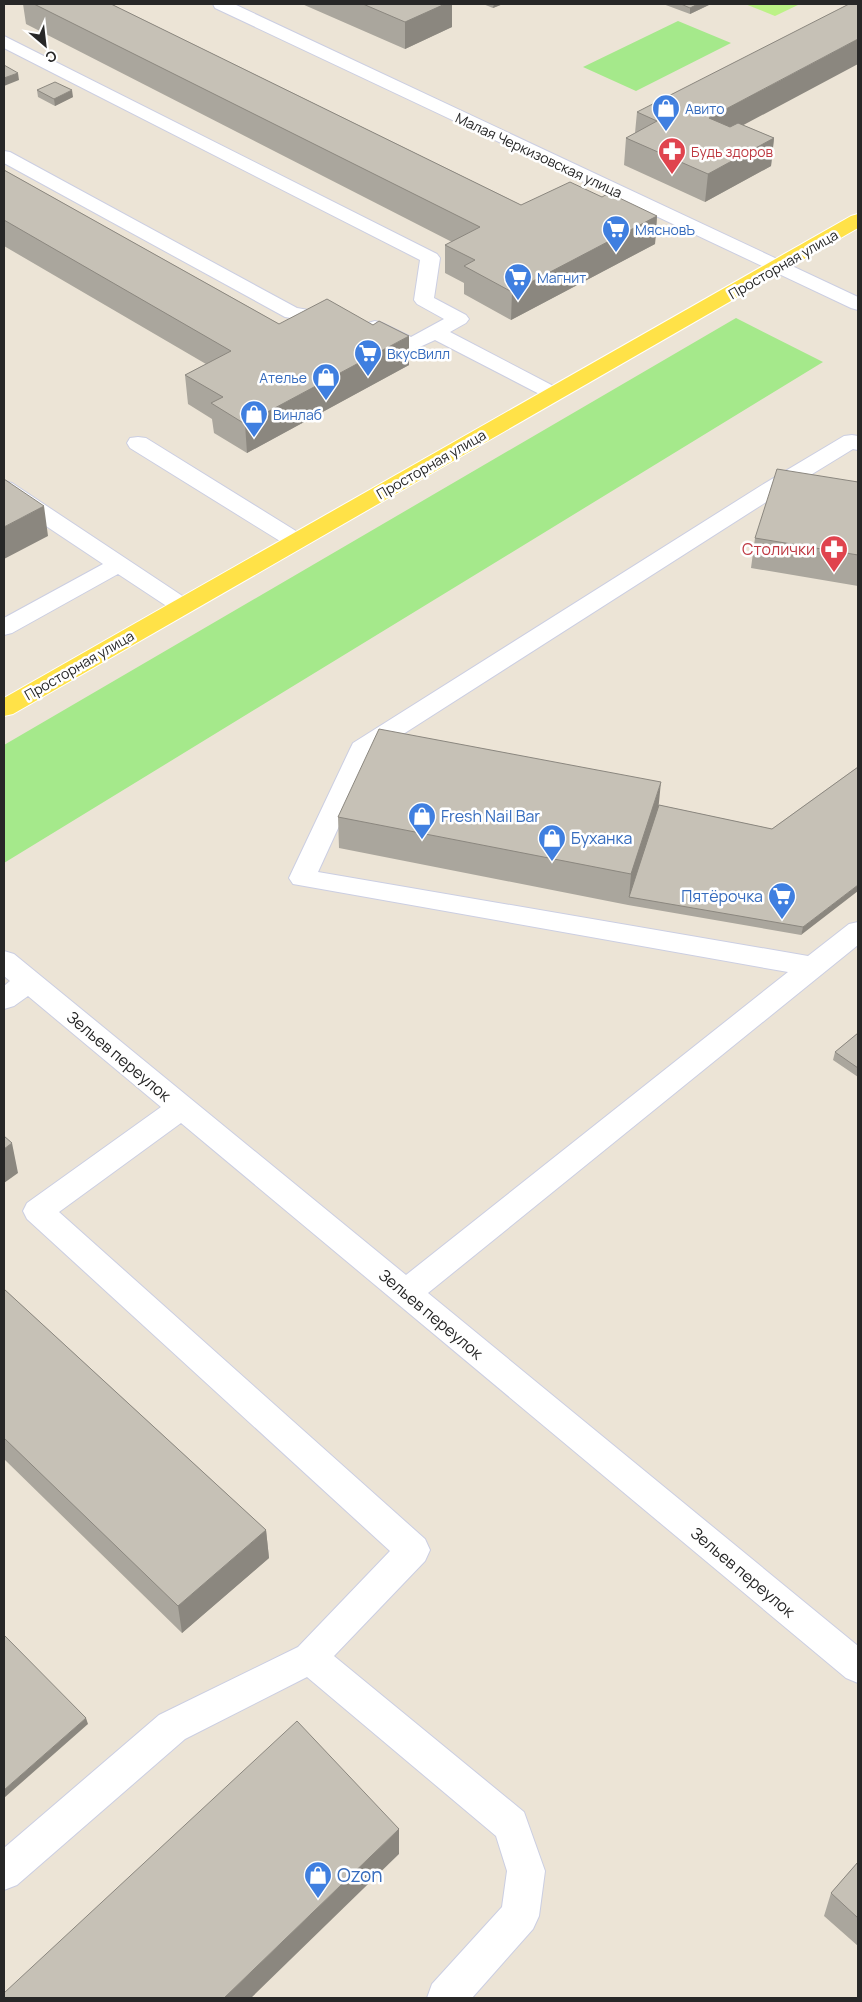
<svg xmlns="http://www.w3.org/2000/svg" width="862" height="2002" font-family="Manrope,sans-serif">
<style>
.green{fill:#a5e98b}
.pitch{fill:#bcf286}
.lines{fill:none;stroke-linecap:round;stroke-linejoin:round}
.minor-casing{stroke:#cbcee2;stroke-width:2}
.major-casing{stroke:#fff;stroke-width:2}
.minor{fill:#fff;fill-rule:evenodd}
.major{fill:#ffe248;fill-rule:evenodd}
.wall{fill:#aaa69d}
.shaded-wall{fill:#8b877f}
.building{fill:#c6c1b6;stroke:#8b877f}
.labels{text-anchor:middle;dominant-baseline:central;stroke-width:5;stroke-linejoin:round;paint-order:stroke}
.far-shop-label{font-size:14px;fill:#366cbe;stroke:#fff;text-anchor:start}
.far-health-label{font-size:14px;fill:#be3a42;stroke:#fff;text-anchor:start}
.far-street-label{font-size:14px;fill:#272727;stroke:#fff}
.health-label{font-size:16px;fill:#be3a42;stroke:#fff;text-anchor:end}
.shop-label{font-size:16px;fill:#366cbe;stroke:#fff;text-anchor:start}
.street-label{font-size:16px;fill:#272727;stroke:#fff}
.near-shop-label{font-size:19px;fill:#366cbe;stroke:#fff;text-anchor:start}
</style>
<rect width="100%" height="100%" fill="#ece4d6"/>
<path class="green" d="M 678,21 L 731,43 L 636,91 L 583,67 Z
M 736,318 L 823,362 L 4,863 L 4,745 Z"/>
<path class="pitch" d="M 745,4 L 800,4 L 775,16 Z"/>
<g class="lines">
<g class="minor-casing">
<path id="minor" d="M 213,4 L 234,4 L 858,297 L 858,310 L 851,308 L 215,8 Z
M 4,36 L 437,254 L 440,258 L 434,298 L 466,315 L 469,319 L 466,323 L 450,332 L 561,390 L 564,394 L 561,398 L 554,400 L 547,398 L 435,340 L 411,351 L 368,331 L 365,327 L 368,323 L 375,321 L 382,323 L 411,337 L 444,319 L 417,304 L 414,300 L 420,260 L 4,48 Z
M 4,151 L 10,152 L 297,308 L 343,316 L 346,320 L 343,324 L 336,326 L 285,317 L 4,163 Z
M 852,435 L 858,436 L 858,450 L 853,449 L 791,487 L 858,497 L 858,511 L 774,497 L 372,754 L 318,872 L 808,956 L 849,924 L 858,922 L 858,945 L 428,1293 L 858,1646 L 858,1683 L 846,1678 L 181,1123 L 59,1212 L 425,1539 L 430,1550 L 425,1561 L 334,1656 L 524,1812 L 545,1871 L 539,1916 L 533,1929 L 472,1998 L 427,1998 L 432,1984 L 502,1907 L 507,1871 L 496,1836 L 307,1677 L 185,1739 L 17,1885 L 4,1890 L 4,1848 L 159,1715 L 298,1647 L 390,1551 L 27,1219 L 23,1211 L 27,1203 L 161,1107 L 28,996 L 14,1006 L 4,1009 L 4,986 L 10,981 L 4,976 L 4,951 L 14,954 L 406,1275 L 788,972 L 293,884 L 289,878 L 350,749 L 353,743 L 762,485 L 844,436 Z
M 138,437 L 146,438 L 304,536 L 307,541 L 304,546 L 296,548 L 288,546 L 130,448 L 127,443 L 130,438 Z
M 4,481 L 12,483 L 190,601 L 194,606 L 190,611 L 182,613 L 174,611 L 118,574 L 12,633 L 4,635 L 4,618 L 103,564 L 4,498 Z"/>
</g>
<g class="major-casing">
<path id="major" d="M 858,214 L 858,228 L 13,714 L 4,716 L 4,698 L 851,216 Z"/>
</g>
<use href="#minor" class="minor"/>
<use href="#major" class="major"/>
</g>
<path class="wall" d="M 23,4 L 111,4 L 521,205 L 602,197 L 657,216 L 655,244 L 511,320 L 464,294 L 464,283 L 445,273 L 445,245 L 452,242 L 26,24 Z
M 302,4 L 452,4 L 452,27 L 405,49 Z
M 483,4 L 503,4 L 493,8 Z
M 663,4 L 711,4 L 690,14 Z
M 37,90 L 73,97 L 55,106 L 38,97 Z
M 637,112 L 743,125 L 774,138 L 771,166 L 705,202 L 624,165 L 626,138 L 635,133 Z
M 4,170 L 279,324 L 409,365 L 247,453 L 214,433 L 212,419 L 188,404 L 185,375 L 206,364 L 4,246 Z
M 858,482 L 858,586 L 751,568 L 755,538 Z
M 858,767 L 801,935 L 628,905 L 339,848 L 338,817 L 659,805 L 772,829 Z
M 858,1033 L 858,1077 L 833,1060 L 835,1052 Z
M 4,1289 L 266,1530 L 269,1558 L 182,1633 L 4,1459 Z
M 858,1862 L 858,1946 L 824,1916 L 831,1893 Z"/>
<path class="shaded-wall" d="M 445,4 L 452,4 L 452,27 L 405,49 L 405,22 Z
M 494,4 L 503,4 L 493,8 Z
M 698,4 L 711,4 L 690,14 L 690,8 Z
M 858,39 L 858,64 L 706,145 L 709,118 Z
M 18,73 L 19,80 L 4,86 L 4,78 Z
M 72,90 L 73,97 L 55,106 L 54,99 Z
M 774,138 L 771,166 L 705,202 L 708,174 Z
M 657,216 L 655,244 L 511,320 L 512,292 Z
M 409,336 L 409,365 L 247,453 L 245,424 Z
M 44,506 L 48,536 L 4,559 L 4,527 Z
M 661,782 L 658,812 L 629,897 L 631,874 Z
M 858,885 L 858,891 L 801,935 L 803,927 Z
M 12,1143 L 18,1173 L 4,1183 L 4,1149 Z
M 266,1530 L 269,1558 L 182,1633 L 178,1606 Z
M 86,1718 L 88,1724 L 4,1798 L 4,1790 Z
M 399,1829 L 399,1854 L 251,1998 L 224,1998 Z"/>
<path class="building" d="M 34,4 L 111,4 L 521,205 L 570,182 L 602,197 L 609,193 L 657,216 L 512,292 L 464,266 L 475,260 L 445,245 L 480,227 Z
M 363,4 L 445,4 L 405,22 Z
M 681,4 L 698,4 L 690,8 Z
M 849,4 L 858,4 L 858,39 L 709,118 L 730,127 L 738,123 L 774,138 L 708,174 L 626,138 L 657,121 L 637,112 Z
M 4,65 L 18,73 L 4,78 Z
M 55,82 L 72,90 L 54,99 L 37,90 Z
M 4,170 L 279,324 L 327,299 L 373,325 L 379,321 L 409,336 L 245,424 L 211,403 L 223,397 L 185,375 L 231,351 L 4,220 Z
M 777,469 L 858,482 L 858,555 L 755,538 Z
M 4,479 L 44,506 L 4,527 Z
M 379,729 L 661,782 L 631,874 L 338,817 Z
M 858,767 L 858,885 L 803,927 L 629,897 L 659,805 L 772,829 Z
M 858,1033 L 858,1068 L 835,1052 Z
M 4,1136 L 12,1143 L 4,1149 Z
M 4,1289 L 266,1530 L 178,1606 L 4,1438 Z
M 4,1635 L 86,1718 L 4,1790 Z
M 297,1721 L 399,1829 L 224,1998 L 4,1998 L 4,1993 Z
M 858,1862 L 858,1918 L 831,1893 Z"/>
<defs>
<g id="shop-pin" transform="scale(1.4375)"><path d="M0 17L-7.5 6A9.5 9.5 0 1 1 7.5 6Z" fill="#3f7fe0" stroke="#fff"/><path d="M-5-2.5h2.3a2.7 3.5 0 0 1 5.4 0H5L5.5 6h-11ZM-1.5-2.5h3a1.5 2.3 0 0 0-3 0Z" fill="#fff"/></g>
<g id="pharmacy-pin" transform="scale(1.4375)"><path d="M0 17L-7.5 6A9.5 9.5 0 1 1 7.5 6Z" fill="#e0444e" stroke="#fff"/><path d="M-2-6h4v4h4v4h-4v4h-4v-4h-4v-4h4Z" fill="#fff"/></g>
<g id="supermarket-pin" transform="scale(1.4375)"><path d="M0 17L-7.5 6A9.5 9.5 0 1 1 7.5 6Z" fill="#3f7fe0" stroke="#fff"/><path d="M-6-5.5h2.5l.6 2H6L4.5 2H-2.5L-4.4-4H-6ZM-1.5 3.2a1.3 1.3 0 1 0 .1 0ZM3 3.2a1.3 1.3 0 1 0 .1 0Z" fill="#fff"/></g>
</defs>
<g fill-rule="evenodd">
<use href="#shop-pin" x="666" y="108"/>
<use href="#pharmacy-pin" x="672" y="151"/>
<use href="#supermarket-pin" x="616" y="229"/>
<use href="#supermarket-pin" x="518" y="277"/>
<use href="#supermarket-pin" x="368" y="353"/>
<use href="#shop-pin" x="326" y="377"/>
<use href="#shop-pin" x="254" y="414"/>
<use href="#pharmacy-pin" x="834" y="549"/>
<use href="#shop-pin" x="422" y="816"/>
<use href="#shop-pin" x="552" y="838"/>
<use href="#supermarket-pin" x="782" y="896"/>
<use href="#shop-pin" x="318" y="1875"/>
</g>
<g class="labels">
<g class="far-shop-label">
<text x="685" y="108">Авито</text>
<text x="635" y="229">МясновЪ</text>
<text x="537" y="277">Магнит</text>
<text x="387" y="353">ВкусВилл</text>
<text x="307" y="377" text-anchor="end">Ателье</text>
<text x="273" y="414">Винлаб</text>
</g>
<g class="far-health-label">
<text x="691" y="151">Будь здоров</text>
</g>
<g class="far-street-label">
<text transform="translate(539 155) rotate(25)">Малая Черкизовская улица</text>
<text transform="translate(783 264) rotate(-30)">Просторная улица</text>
<text transform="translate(431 464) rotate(-30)">Просторная улица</text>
<text transform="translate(79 665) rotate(-30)">Просторная улица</text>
</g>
<g class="health-label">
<text x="815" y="549">Столички</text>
</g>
<g class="shop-label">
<text x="441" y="816">Fresh Nail Bar</text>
<text x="571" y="838">Буханка</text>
<text x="763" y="896" text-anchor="end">Пятёрочка</text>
</g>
<g class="street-label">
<text transform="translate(119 1056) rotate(40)">Зельев переулок</text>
<text transform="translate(431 1314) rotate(40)">Зельев переулок</text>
<text transform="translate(743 1572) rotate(40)">Зельев переулок</text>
</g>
<g class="near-shop-label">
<text x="337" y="1875">Ozon</text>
</g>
</g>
<rect width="862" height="2002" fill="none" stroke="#272727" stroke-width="10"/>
<g transform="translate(45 45) rotate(152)" stroke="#ffffff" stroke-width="4" paint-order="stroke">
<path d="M0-4L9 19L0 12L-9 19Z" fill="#272727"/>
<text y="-8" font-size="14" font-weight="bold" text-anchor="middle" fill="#272727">С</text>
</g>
</svg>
